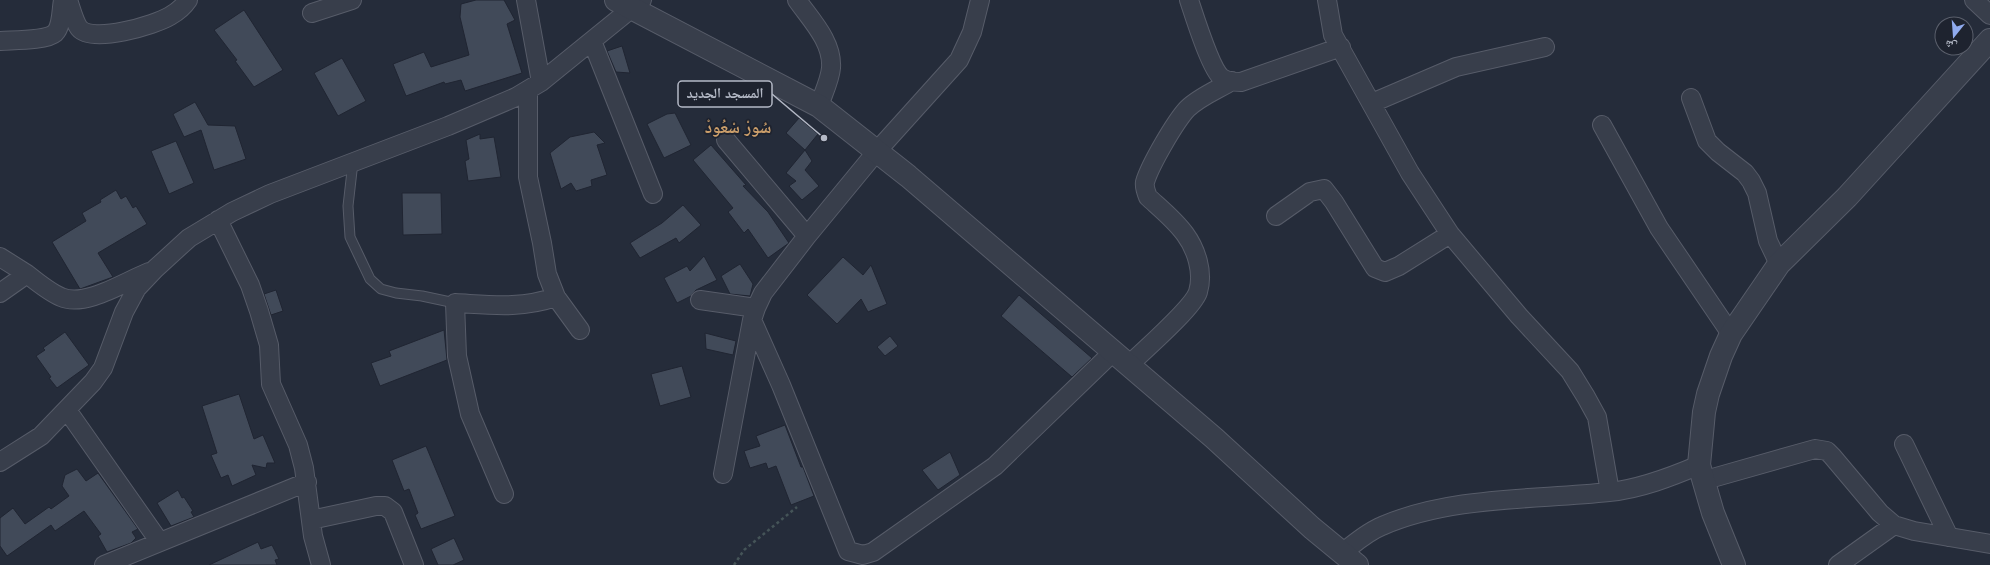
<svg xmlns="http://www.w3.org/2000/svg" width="1990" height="565" font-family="Montserrat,'Noto Naskh Arabic',sans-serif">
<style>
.building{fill:#414a59;stroke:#202532}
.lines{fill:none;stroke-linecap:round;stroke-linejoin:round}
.service-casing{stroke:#575c69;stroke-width:11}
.minor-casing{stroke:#575c69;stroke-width:20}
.tertiary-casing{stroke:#575c69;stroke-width:24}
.path{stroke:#455458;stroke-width:2.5;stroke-dasharray:3 3;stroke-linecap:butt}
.service{stroke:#383e4b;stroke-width:9}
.minor{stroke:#383e4b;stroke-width:18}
.tertiary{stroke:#383e4b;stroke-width:22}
.labels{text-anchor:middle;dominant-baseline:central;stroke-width:3.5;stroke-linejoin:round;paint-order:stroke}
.district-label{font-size:17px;font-weight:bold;fill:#cb9e6a;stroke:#1e232f}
.leader{fill:none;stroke:#b4b9c6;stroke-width:1.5}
.callout-dot{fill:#b4b9c6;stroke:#1e232f;stroke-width:1.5}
.callout{fill:#1e232f;stroke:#b4b9c6;stroke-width:1.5}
.callout-label{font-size:14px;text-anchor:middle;font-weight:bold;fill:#b4b9c6}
</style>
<rect width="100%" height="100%" fill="#252c3a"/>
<path class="building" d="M 476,0 L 504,0 L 515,20 L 507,24 L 522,73 L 465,91 L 461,80 L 445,84 L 444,82 L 406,96 L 393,64 L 424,52 L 431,67 L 469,55 L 460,17 L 461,4 Z
M 244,10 L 283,70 L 254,87 L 235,61 L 237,60 L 214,30 Z
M 622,46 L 630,73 L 616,72 L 607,51 Z
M 342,58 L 366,101 L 338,116 L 314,73 Z
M 195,102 L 208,125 L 235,126 L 246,159 L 214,170 L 201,130 L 184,137 L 173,114 Z
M 675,113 L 691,145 L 664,158 L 647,124 L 667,114 Z
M 799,118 L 818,134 L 805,150 L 786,133 Z
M 594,132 L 605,143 L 597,145 L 607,175 L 591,180 L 592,186 L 576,191 L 571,183 L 561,189 L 550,153 L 570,137 Z
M 480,134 L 480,139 L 494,137 L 501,177 L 468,181 L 465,161 L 469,159 L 466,140 Z
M 176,141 L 194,183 L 169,194 L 151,151 Z
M 711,145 L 746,185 L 743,186 L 768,212 L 789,243 L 768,258 L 748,229 L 744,233 L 728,212 L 733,208 L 693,160 Z
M 805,150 L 812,161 L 805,170 L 819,186 L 802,200 L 789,186 L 796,181 L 786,173 Z
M 116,190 L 121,199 L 126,196 L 133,208 L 136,206 L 147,224 L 98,253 L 113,277 L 80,289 L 52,242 L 86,221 L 82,213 L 101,202 L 100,200 Z
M 402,193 L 441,193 L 442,234 L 403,235 Z
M 683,205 L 701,225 L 679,243 L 676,238 L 640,258 L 630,243 L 662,223 Z
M 704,256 L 717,280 L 696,290 L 691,296 L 677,303 L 664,278 L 687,266 L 690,271 Z
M 843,257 L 863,275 L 871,265 L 887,304 L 868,312 L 861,299 L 837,324 L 807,295 Z
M 740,264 L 753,284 L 750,296 L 730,294 L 721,276 Z
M 276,290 L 283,311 L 271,315 L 264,294 Z
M 1019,295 L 1092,358 L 1072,377 L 1001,316 Z
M 444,330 L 447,360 L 380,386 L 371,363 L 391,356 L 389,351 Z
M 65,332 L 89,365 L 57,388 L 49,378 L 51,377 L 36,356 L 45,350 L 43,348 Z
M 705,333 L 736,341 L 733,355 L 706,349 Z
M 890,336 L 898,346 L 885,356 L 877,347 Z
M 682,366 L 691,397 L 660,406 L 651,374 Z
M 239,394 L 254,439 L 263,435 L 275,463 L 267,463 L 266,468 L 252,465 L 256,475 L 232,486 L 228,475 L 221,478 L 211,455 L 217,453 L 202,406 Z
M 785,425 L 801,467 L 803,467 L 814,496 L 791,505 L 776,466 L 768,469 L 766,463 L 750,468 L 744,451 L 760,446 L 756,436 Z
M 426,446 L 455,516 L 421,529 L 415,515 L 418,513 L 409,489 L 404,491 L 392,460 Z
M 950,452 L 960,475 L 938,490 L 922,470 Z
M 77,469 L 86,481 L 98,473 L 138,529 L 132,532 L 136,538 L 131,543 L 107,552 L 98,536 L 101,534 L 84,511 L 55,531 L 51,525 L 7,556 L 0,546 L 0,518 L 13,508 L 25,524 L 49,507 L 51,509 L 69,496 L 62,486 L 65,475 Z
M 178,490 L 182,498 L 184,497 L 193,511 L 191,512 L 194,517 L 171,526 L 157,503 Z
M 454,538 L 464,560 L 453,565 L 438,565 L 431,549 Z
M 258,542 L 261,549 L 272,545 L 279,559 L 275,560 L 277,565 L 209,565 Z"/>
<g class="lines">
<g class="service-casing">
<path id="service" d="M 353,162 L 348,206 L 350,237 L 370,279 L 381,289 L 396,293 L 422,296 L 455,303"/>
</g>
<g class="minor-casing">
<path id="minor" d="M 68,0 C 71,8 74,21 79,28 C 92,44 155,25 170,16 C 177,12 184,6 188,0
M 526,0 L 541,82
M 797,0 C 811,20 833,42 831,68 C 830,80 823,94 819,106
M 1189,0 C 1194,15 1211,70 1222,78 C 1227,81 1235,82 1241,82 L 1341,47
M 1327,0 L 1333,35 L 1410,173 L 1450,234 L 1519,316 L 1570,371 L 1586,397 L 1597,417 L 1610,492
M 1974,0 L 1990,15
M 312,13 L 352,0
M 0,41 C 12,40 46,41 55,33 C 62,26 61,10 63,0
M 592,41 L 653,194
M 528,90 L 528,177 L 542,243 L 547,274 L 556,297 L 580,330
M 1691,98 L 1707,141 L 1718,152 L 1745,173 L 1751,181 L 1757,193 L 1768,241 L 1779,264
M 1372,103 L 1456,67 L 1545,47
M 1602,125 L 1659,228 L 1731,334
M 726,140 L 807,236
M 1276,216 L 1310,192 L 1324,189 L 1334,202 L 1375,268 L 1385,272 L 1399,266 L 1450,234
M 218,220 L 250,285 L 259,311 L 269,345 L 271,384 L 298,445 L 304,468 L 313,536 L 321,565
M 0,257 L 27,274
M 0,293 L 27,274 C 37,282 49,292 61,297 C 85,308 126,281 149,272
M 700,300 L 756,308
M 752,320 L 781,385 L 848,551 L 863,555 L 873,552 L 995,466 L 1113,352
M 1129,365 C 1143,351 1193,308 1198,292 C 1204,272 1196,249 1185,234 C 1175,220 1160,208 1148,197 C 1146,192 1144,187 1145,182 C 1150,165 1175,122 1187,109 C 1199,97 1217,90 1232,81
M 67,410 L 159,541
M 1904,444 L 1949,537
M 0,462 L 41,436 L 93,382 L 103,368 L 124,312 L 137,288 L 155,269 L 189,238 L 232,212 L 270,194 L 448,126 L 516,97 L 541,82 L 642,0
M 723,474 L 752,320 L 756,308 L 763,293 L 807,236 L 877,151 L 959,60 L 972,32 L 980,0
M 1702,481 L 1815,449 L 1827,451 L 1832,456 L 1880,513 L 1894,525 L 1914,531 L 1990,544
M 504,494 L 470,414 L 457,356 L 455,303 C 492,305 520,309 556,297
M 311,520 L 376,506 L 385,506 L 393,512 L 414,565
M 1342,553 C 1355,543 1367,532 1382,526 C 1451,496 1535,500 1609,492 C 1640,489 1671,477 1699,465
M 104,565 L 307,482
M 1838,565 L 1894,525"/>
</g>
<g class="tertiary-casing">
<path id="tertiary" d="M 616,0 L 819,106 L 908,176 L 1214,438 L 1312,528 L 1357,565
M 1734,565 L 1713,513 L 1699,465 L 1704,412 L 1708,394 L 1721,356 L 1731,334 L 1779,264 L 1847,197 L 1990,40"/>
</g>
<path class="path" d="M 734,565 L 744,550 L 797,507"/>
<use href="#service" class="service"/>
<use href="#minor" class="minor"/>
<use href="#tertiary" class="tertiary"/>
</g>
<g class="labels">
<g class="district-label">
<text x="738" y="127">سُورْ سْعُودْ</text>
</g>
</g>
<path class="leader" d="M824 138L772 94"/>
<circle class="callout-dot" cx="824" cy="138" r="4"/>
<rect class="callout" x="678" y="81" width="94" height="26" rx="4"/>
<g class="callout-label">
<text x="725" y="98">المسجد الجديد</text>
</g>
<g transform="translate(1954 36) rotate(197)"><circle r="19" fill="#1e232f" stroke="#5a5f6b"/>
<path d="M0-3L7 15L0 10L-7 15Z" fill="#90abef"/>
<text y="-6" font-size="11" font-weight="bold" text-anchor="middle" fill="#b4b9c6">ش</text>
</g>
</svg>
